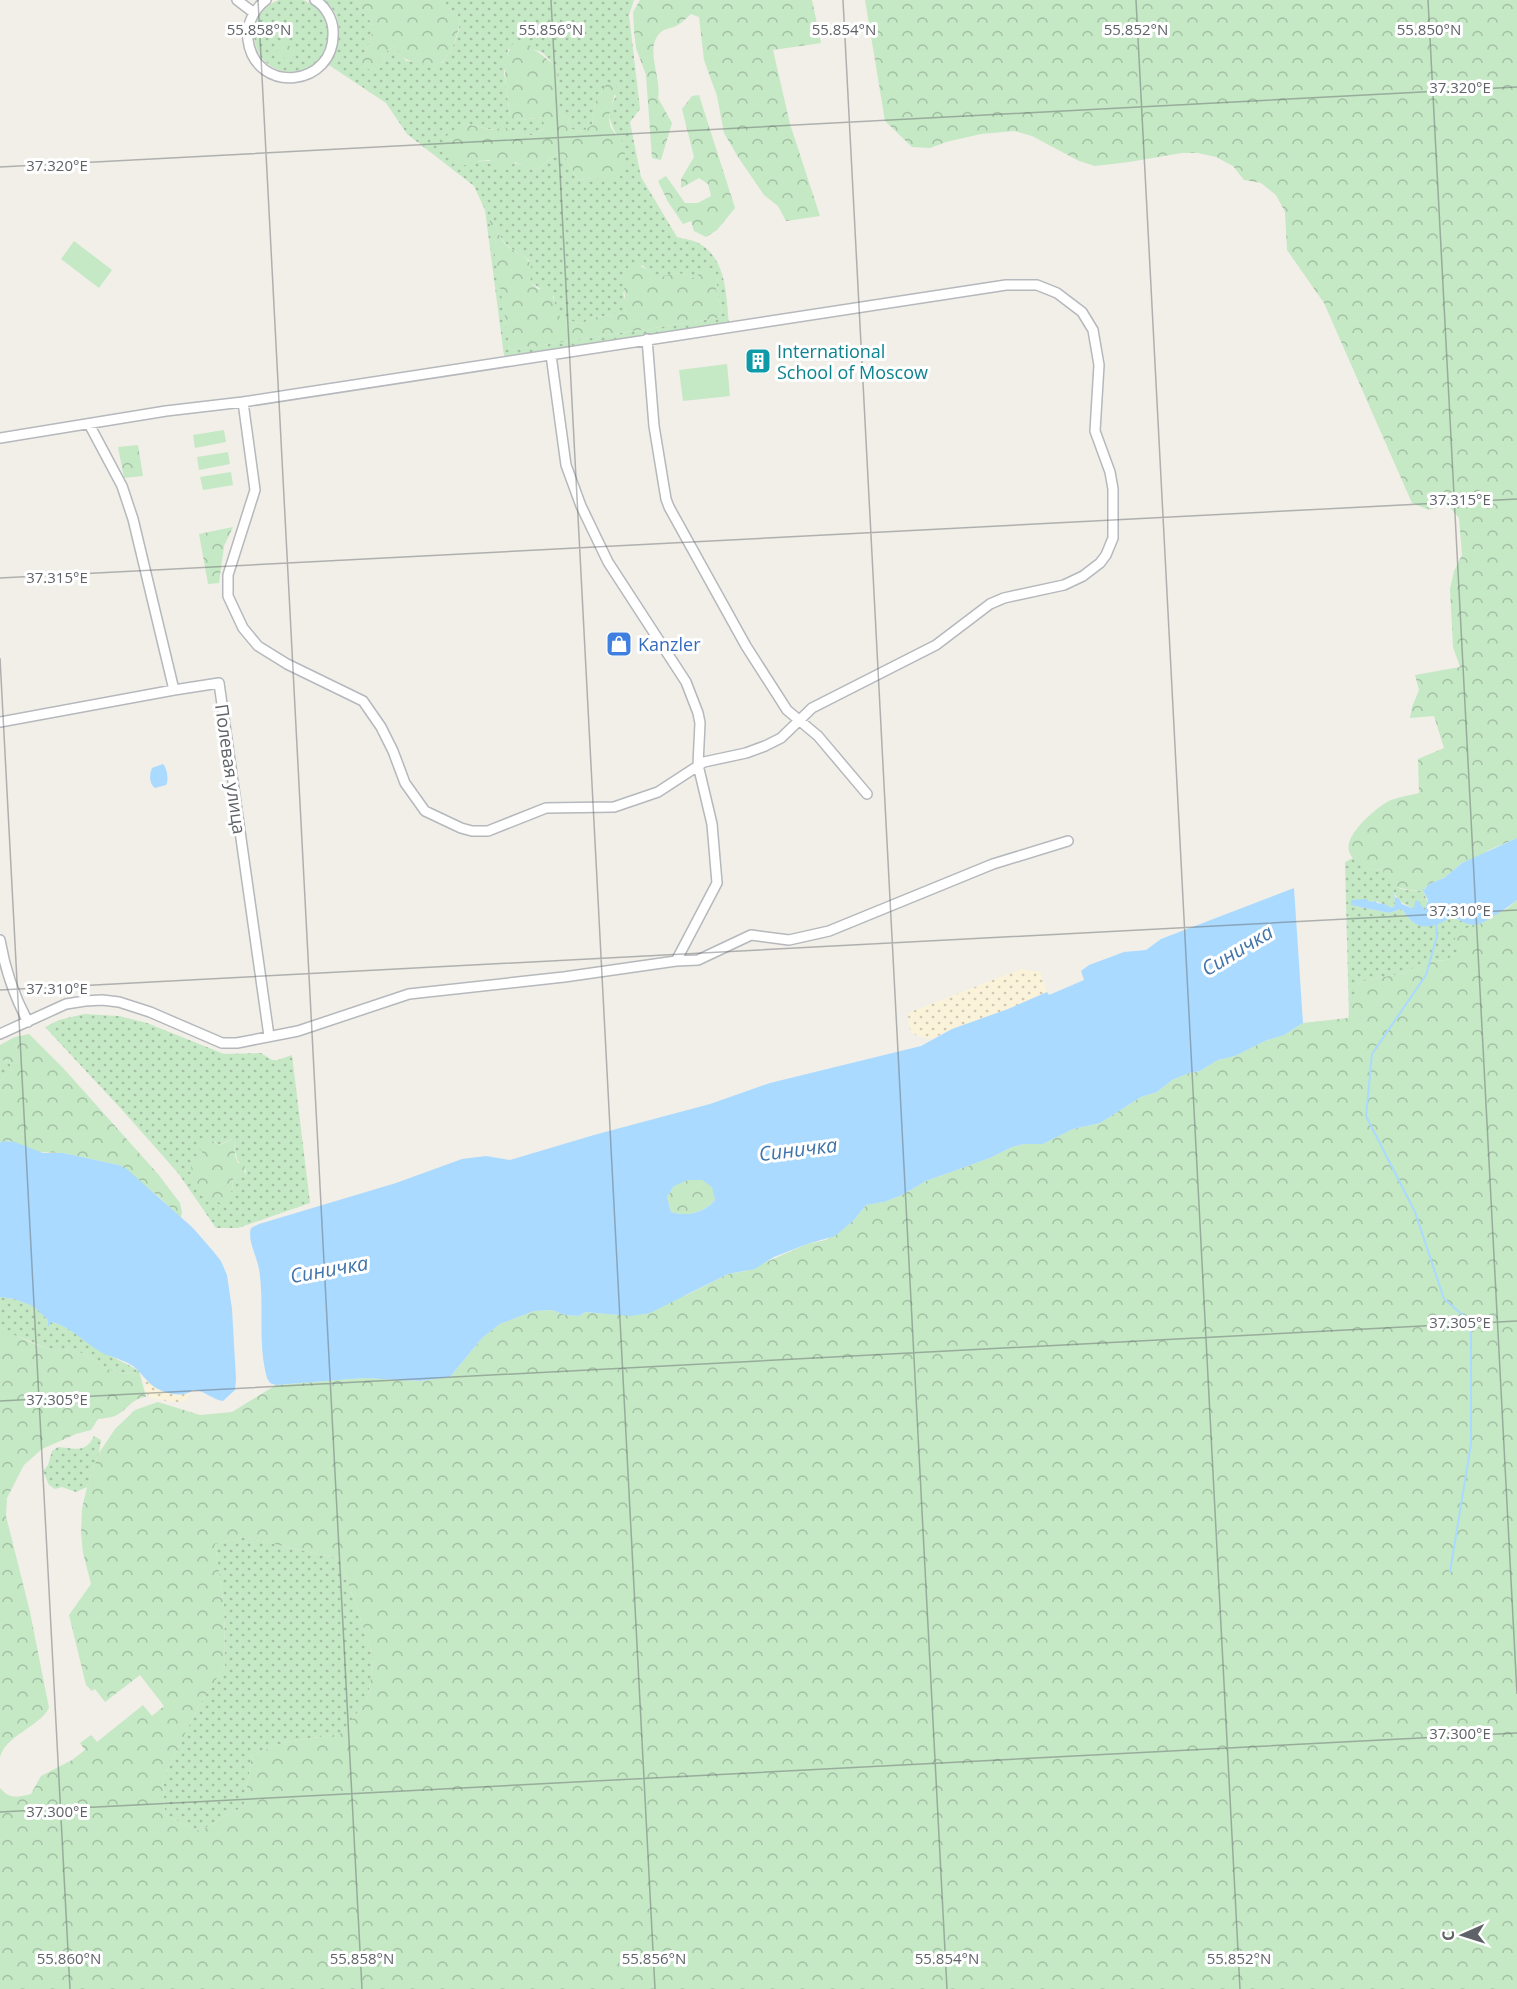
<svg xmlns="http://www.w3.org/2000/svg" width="1517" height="1989" font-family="'Open Sans',sans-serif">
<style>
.grass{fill:url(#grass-dots);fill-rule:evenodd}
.forest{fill:url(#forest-crowns);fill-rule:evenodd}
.sand{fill:url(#sand-dots)}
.garden{fill:#c5e8c5}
.water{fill:#aadaff;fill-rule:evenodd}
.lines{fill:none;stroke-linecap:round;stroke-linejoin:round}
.stream{stroke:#aadaff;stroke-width:2}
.minor-casing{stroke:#b5b8bc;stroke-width:12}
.minor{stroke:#fff;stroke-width:9}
.ticks{fill:none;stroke:#5f6368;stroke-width:1.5;stroke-opacity:0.45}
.labels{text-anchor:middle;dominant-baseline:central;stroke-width:6;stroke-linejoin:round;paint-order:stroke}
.culture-label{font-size:18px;fill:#0d838f;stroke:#fff;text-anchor:start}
.shop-label{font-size:18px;fill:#366cbe;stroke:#fff;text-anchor:start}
.street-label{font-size:18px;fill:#5f6368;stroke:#fff}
.water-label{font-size:20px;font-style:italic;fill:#4174aa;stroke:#fff}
.ticks-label{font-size:15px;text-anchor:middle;fill:#5f6368;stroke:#fff;stroke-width:6;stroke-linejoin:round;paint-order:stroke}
</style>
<defs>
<pattern id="grass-dots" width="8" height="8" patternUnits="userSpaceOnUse" patternTransform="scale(1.5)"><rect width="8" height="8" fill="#c5e8c5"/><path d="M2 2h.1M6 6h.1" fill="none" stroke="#a3c0a4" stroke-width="1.8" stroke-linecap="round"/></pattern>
<pattern id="forest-crowns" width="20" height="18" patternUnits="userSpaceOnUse" patternTransform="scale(1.5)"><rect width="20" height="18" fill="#c5e8c5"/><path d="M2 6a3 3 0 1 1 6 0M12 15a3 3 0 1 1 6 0" fill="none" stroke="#a3c0a4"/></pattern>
<pattern id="sand-dots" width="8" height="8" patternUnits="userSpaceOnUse" patternTransform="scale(1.5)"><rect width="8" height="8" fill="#fbf3d9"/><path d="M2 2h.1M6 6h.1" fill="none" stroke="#cec8b4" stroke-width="1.8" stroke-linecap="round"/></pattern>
</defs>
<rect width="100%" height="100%" fill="#f1efe8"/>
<path class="grass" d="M254 35a37 37 0 1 1 74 0a37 37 0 1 1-74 0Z
M 324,0 L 356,0 C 359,9 365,13 370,21 C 377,31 365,52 361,63 L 380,68 L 387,51 L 395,46 L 406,61 L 442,63 C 452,50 460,35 460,18 L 446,6 L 446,0 L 634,0 L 629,15 L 640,109 L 630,122 L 641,177 L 677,237 C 684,239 694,240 700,244 C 727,260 726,296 729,324 L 504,356 L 485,210 L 474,186 L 407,134 L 386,103 L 329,65 C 341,45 345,16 324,0 ZM 508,49 C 519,49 535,47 544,54 C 549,59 552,64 559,68 C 559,84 553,98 558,113 L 568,118 L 571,129 L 582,132 L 592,125 L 595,103 L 606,84 L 616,96 C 604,116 611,127 624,145 L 601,177 L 579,180 C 571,170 570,161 561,153 C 550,157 545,165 535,171 C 511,157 485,160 459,164 L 451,156 L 462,123 L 494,130 L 504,127 C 522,134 528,141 545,128 L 543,117 L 521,120 L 510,116 L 504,72 L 507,61 ZM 490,218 C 497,225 497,231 502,239 C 507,248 520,254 529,260 L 530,282 L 554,297 L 555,309 L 561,318 L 582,324 L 591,318 L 624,313 L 626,303 L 623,293 L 642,265 L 651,273 L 662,278 C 674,272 681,272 693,278 L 702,272 L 718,278 L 716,290 L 722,311 L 718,318 L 510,350 Z
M 1353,858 C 1363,865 1371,872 1383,869 C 1394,891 1400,890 1423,891 L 1428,903 L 1425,911 L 1420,907 L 1420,902 L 1414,909 C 1405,904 1398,902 1394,892 L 1395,906 L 1392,908 L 1376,901 L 1351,905 L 1389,913 L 1401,909 L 1413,923 L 1443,922 L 1451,917 L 1472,925 L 1463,932 L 1460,949 L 1447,960 L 1426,962 L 1404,973 L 1359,982 L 1349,1018 L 1345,862 Z
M 84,1014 L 119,1016 L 147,1023 L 224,1054 L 261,1053 L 272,1060 L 278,1060 L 292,1055 L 310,1203 L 238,1228 L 216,1228 L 178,1173 L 124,1112 L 45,1027 L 59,1020 ZM 231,1139 L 234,1139 C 235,1153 235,1160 246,1170 L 245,1176 L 233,1178 L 232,1191 L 206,1157 L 214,1141 L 219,1145 Z
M 0,1059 L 9,1061 L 12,1070 L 0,1081 Z
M 0,1297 L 14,1299 L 34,1306 L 48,1320 L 49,1325 L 51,1322 C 72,1326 86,1343 105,1353 C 116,1359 128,1364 139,1371 C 111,1381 100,1359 76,1351 C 68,1348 57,1352 48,1349 C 32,1343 18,1333 0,1334 Z
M 94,1436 L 101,1440 L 99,1453 L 87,1487 L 76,1492 L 62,1487 L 55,1489 L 49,1485 L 43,1471 L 48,1465 L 52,1451 L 58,1447 C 74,1448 86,1454 94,1436 Z
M 243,1537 L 340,1559 L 374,1659 L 367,1701 L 340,1734 L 286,1742 L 252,1755 L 244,1806 L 200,1831 L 165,1815 L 163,1779 L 199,1705 L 225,1666 L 224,1607 L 215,1544 Z"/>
<path class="forest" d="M 356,0 L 446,0 L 446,6 L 460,18 C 460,31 449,64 434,66 C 429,67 422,63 416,62 C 403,59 402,58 395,46 L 387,51 L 380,68 L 372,72 L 361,63 C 365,52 377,32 370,21 C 365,13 359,9 356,0 Z
M 640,0 L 812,0 L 821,43 L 773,50 L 790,124 L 820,216 L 786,221 L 778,206 L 764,195 L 738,157 L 724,133 L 717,96 L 704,60 L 699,17 L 691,14 C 686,18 682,23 676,26 C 670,29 664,28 659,34 C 645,50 662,79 658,98 L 672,123 L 661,160 L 652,158 L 646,75 L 636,48 L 634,31 L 633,12 Z
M 865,0 L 1517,0 L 1517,838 L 1489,850 L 1476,859 L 1462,863 L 1444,878 L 1429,884 L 1423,891 C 1407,890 1385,889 1383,869 C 1375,871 1369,869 1361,864 C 1356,861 1351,858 1349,851 C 1344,835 1375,809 1387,802 C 1396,797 1409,796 1419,793 L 1418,759 L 1444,748 L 1434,716 L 1410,718 L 1412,707 L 1419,690 L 1415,675 L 1460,667 L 1453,647 L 1450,589 L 1454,571 L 1462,555 L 1459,518 L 1447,504 L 1429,510 L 1412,503 L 1324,303 L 1287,250 L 1285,212 L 1276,195 L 1261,183 L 1244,180 L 1233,166 L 1216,157 L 1198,153 L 1182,153 L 1129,162 L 1095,166 L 1079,161 L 1032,136 L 1014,131 L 981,134 L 946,142 L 930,148 L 912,147 L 885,121 Z
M 516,40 L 527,40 L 532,49 C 543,54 549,62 559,68 C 559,84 553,98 558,113 L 568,118 L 571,129 L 582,132 L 592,125 L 595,103 L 606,84 L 617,83 C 616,98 607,109 610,125 C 612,133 621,137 624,144 C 627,154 622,168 620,177 L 610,182 L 601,177 L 579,180 C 571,170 570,161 561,153 C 549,157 545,165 535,171 L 515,162 L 507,170 L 496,170 L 490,160 L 479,161 L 469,166 L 459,164 L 442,149 L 444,138 L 462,123 L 493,130 L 504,127 C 522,134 528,141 545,128 L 542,117 L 521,120 L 510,116 C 508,90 497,61 516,40 Z
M 284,42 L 297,51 L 290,62 L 277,52 Z
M 699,95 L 735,208 L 717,230 L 706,237 L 694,231 L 691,221 L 683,224 L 668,202 L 658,181 L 666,176 L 685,203 L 698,203 L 711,196 L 708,184 L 699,178 L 681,188 L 681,179 L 694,157 L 682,109 L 692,96 Z
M 489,217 C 498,226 496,228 501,238 C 512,259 538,250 530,282 L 538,289 L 549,288 C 555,298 554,308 561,318 L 582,324 L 591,318 L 624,313 C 629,292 617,286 631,262 C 643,266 651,273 662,277 C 674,272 681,272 693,278 L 702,272 L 712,268 L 718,279 L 716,290 L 722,311 L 718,318 L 510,350 Z
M 138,445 L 143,476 L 124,478 L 118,447 Z
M 233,527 L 224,546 L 219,583 L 208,584 L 199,534 Z
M 1517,900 L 1517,1989 L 0,1989 L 0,1788 C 10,1800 18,1797 31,1794 L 41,1776 L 72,1760 L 85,1750 L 80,1743 L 91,1735 L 97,1742 L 143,1705 L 152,1716 L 164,1706 L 140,1675 L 105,1702 L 95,1689 L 92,1691 L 86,1685 L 69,1615 L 91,1584 L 83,1553 L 81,1533 L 82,1509 L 87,1487 L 99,1453 L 115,1429 L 135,1410 L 158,1402 L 200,1415 L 232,1412 L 276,1385 L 363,1378 L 420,1381 L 450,1377 L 482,1338 L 500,1324 L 534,1311 L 552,1310 L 565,1315 L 579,1316 L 585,1312 L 620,1315 L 687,1295 L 728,1274 L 746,1271 L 807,1244 L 826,1240 L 854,1220 L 866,1205 L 884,1202 L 902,1195 L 926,1181 L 990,1158 L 1012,1147 L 1024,1144 L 1043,1144 L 1073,1129 L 1100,1123 L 1141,1097 L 1157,1092 L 1172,1080 L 1189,1073 L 1200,1071 L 1218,1060 L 1235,1056 L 1265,1041 L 1284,1035 L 1303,1023 L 1348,1018 L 1359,982 L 1404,973 L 1426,962 L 1447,960 L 1460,949 L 1454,943 L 1456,934 L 1472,925 L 1482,923 L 1487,918 L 1508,908 ZM 243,1537 L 340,1559 L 374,1659 L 367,1701 L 340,1734 L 286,1742 L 252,1755 L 244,1806 L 200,1831 L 165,1815 L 163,1779 L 199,1705 L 225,1666 L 224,1607 L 215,1544 Z
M 29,1034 L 64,1069 L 158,1174 L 180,1203 L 182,1212 L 181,1218 L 158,1196 L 119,1165 L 63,1153 L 38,1152 L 10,1141 L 0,1143 L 0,1081 L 12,1070 L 9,1061 L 0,1059 L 0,1045 L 15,1037 Z
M 234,1138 L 235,1156 L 238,1163 L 244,1164 L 245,1176 L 233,1178 L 232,1190 L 226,1203 L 221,1204 L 195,1185 L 191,1167 L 197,1157 L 205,1157 L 199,1147 L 203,1141 L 208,1139 L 220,1145 Z
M 688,1179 L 702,1180 L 713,1187 L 715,1200 C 703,1213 687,1217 671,1212 L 667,1197 L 674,1186 Z
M 9,1333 C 23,1338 35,1345 48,1349 C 57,1352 68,1348 76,1351 C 100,1359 111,1381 139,1371 L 146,1397 C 132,1398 128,1409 117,1415 C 111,1418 104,1418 98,1419 L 91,1430 L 76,1434 L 42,1449 L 24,1465 L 7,1498 L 6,1516 L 30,1612 L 49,1708 C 38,1728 7,1734 0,1757 L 0,1334 Z"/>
<path class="sand" d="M 1021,969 L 1040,972 L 1047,992 L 1008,1009 L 952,1029 L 932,1039 L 921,1037 L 912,1033 L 909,1027 L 908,1013 Z
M 145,1376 C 155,1389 173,1398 190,1393 C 186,1409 164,1399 151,1398 C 143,1393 145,1384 145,1376 Z"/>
<path class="garden" d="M 74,241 L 112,270 L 99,288 L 61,259 Z
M 727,364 L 730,396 L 683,401 L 679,370 Z
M 224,430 L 226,442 L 195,448 L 193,435 Z
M 228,452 L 230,464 L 199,470 L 197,457 Z
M 231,472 L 233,485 L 203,490 L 200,477 Z"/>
<path class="water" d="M 163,764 C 167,768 169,780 166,785 L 155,788 C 149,783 149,775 152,768 Z
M 1517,838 L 1517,900 C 1510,906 1482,925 1475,925 C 1466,925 1459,919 1451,917 C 1441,924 1426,931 1414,923 C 1409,920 1406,913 1401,909 L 1389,913 L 1351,905 L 1351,900 L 1367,899 L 1369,902 L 1376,901 L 1377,903 L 1384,904 L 1392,908 L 1395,905 L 1394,891 L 1395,897 L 1399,899 L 1402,904 L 1414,909 L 1415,901 L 1417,900 L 1425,910 L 1428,900 L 1422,889 L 1424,890 L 1429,884 L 1444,878 L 1462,863 Z
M 1294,888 L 1303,1023 L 1284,1035 L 1265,1041 L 1235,1056 L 1218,1060 L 1200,1071 L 1189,1073 L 1172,1080 L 1157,1092 L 1141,1097 L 1100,1123 L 1073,1129 L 1043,1144 L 1024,1144 L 1012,1147 L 990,1158 L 926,1181 L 902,1195 L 884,1202 L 866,1205 L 854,1220 L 835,1236 L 807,1244 L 774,1257 L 755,1269 L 728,1274 L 650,1313 L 630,1316 L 585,1312 L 579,1316 L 565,1315 L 552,1310 L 534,1311 L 500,1324 L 482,1338 L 450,1377 L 420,1381 L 363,1378 L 276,1385 L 270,1383 L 267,1378 C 257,1342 265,1305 259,1269 C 257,1257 247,1239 251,1228 L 259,1224 L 396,1183 L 462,1159 L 486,1156 L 510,1160 L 594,1135 L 710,1104 L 770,1083 L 921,1046 L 952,1029 L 1008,1009 L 1047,992 L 1049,995 L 1084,980 L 1081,971 L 1089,965 L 1124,952 L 1146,950 L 1161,939 ZM 688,1180 L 702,1180 L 712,1187 L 715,1200 C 704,1213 687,1217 671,1212 L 667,1197 L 674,1186 Z
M 3,1141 L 15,1142 L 43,1153 L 63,1153 L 119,1165 L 128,1170 L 193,1228 L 213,1251 L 221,1261 L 227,1275 L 232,1309 L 236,1379 L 235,1390 L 223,1401 C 212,1400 205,1390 193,1390 C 183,1399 163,1393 153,1386 C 146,1381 141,1372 133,1366 C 125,1361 116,1358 107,1355 C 88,1347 75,1329 55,1323 L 51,1322 L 48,1327 L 48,1320 L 33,1306 L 14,1299 L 0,1297 L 0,1143 Z"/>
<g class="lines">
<path class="stream" d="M 1436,922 L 1437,936 L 1426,975 L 1372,1054 L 1366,1116 L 1415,1212 L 1444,1299 L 1471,1322 L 1471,1444 L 1450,1572"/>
<g class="minor-casing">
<path id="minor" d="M 237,0 L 254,13
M 266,0 C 254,9 246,25 248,40 C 255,95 336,88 333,31 C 333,19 325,6 315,0
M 647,339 L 654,426 L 666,499 L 669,507 L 746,646 L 787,710 L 818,736 L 867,794
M 551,355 L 566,465 L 581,506 L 608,562 L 686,682 L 698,713 L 700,723 L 698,765 L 712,824 L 717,883 L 676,961
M 89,424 L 122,486 L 133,519 L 174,690 L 219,683 L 269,1036
M 0,438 L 166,411 L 243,402 L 1006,285 L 1037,285 L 1057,293 L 1082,312 L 1093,330 L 1099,365 L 1095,431 L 1110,472 L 1113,489 L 1113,538 L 1106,555 L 1100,563 L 1083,576 L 1064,585 L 1004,598 L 990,604 L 936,645 L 812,708 L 781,738 L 765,746 L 746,753 L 704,762 L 658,792 L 614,807 L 546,808 L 488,831 L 472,831 L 461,828 L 425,811 L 405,783 L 393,751 L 381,727 L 363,701 L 287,664 L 258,646 L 243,628 L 228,596 L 228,575 L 255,490 L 243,402
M 0,722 L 174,690
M 0,940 C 5,969 14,996 28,1022
M 0,1034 L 66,1004 L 85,1001 L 102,1000 L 119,1002 L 150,1012 L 222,1043 L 237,1043 L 298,1031 L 409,994 L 564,977 L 676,961 L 698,960 L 751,935 L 789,940 L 829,931 L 993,864 L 1068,841"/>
</g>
<use href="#minor" class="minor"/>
</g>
<path class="ticks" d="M 258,0 L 362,1989M 551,0 L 655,1989M 843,0 L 947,1989M 1136,0 L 1240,1989M 1428,0 L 1517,1694M 0,167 L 1517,87M 0,578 L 1517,499M 0,658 L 70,1989M 0,990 L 1517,910M 0,1401 L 1517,1321M 0,1812 L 1517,1733"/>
<defs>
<g id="building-square" transform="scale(1.35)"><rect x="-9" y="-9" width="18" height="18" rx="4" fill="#0f9aa8" stroke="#fff"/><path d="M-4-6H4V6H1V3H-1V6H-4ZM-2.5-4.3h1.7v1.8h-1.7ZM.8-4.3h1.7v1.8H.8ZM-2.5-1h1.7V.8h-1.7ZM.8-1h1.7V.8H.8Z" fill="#fff"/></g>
<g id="shop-square" transform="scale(1.35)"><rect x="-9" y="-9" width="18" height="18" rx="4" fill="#3f7fe0" stroke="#fff"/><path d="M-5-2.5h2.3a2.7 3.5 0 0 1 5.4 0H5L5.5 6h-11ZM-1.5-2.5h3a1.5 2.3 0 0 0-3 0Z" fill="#fff"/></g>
</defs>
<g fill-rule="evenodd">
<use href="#building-square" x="758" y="361"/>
<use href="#shop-square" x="619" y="644"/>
</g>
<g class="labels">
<g class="culture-label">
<text x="777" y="351">International<tspan x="777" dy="21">School of Moscow</tspan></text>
</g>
<g class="shop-label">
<text x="638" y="644">Kanzler</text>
</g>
<g class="street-label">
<text transform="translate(231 769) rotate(82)">Полевая улица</text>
</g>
<g class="water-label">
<text transform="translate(1237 950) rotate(-31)">Синичка</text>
<text transform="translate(798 1149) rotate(-7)">Синичка</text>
<text transform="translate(329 1269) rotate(-10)">Синичка</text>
</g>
</g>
<g class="ticks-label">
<text x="259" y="35">55.858°N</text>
<text x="551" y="35">55.856°N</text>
<text x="844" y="35">55.854°N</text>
<text x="1136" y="35">55.852°N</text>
<text x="1429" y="35">55.850°N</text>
<text x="1460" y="93">37.320°E</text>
<text x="57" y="171">37.320°E</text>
<text x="1460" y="505">37.315°E</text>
<text x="57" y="583">37.315°E</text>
<text x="1460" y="916">37.310°E</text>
<text x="57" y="994">37.310°E</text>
<text x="1460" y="1328">37.305°E</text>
<text x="57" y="1405">37.305°E</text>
<text x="1460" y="1739">37.300°E</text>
<text x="57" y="1817">37.300°E</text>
<text x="69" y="1964">55.860°N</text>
<text x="362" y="1964">55.858°N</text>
<text x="654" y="1964">55.856°N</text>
<text x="947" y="1964">55.854°N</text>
<text x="1239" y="1964">55.852°N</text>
</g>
<g transform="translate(1463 1935) rotate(267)" stroke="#ffffff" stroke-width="4.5" paint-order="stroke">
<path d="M0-4.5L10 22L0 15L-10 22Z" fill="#5f6368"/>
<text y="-9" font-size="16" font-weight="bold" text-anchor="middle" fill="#5f6368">С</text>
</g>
</svg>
